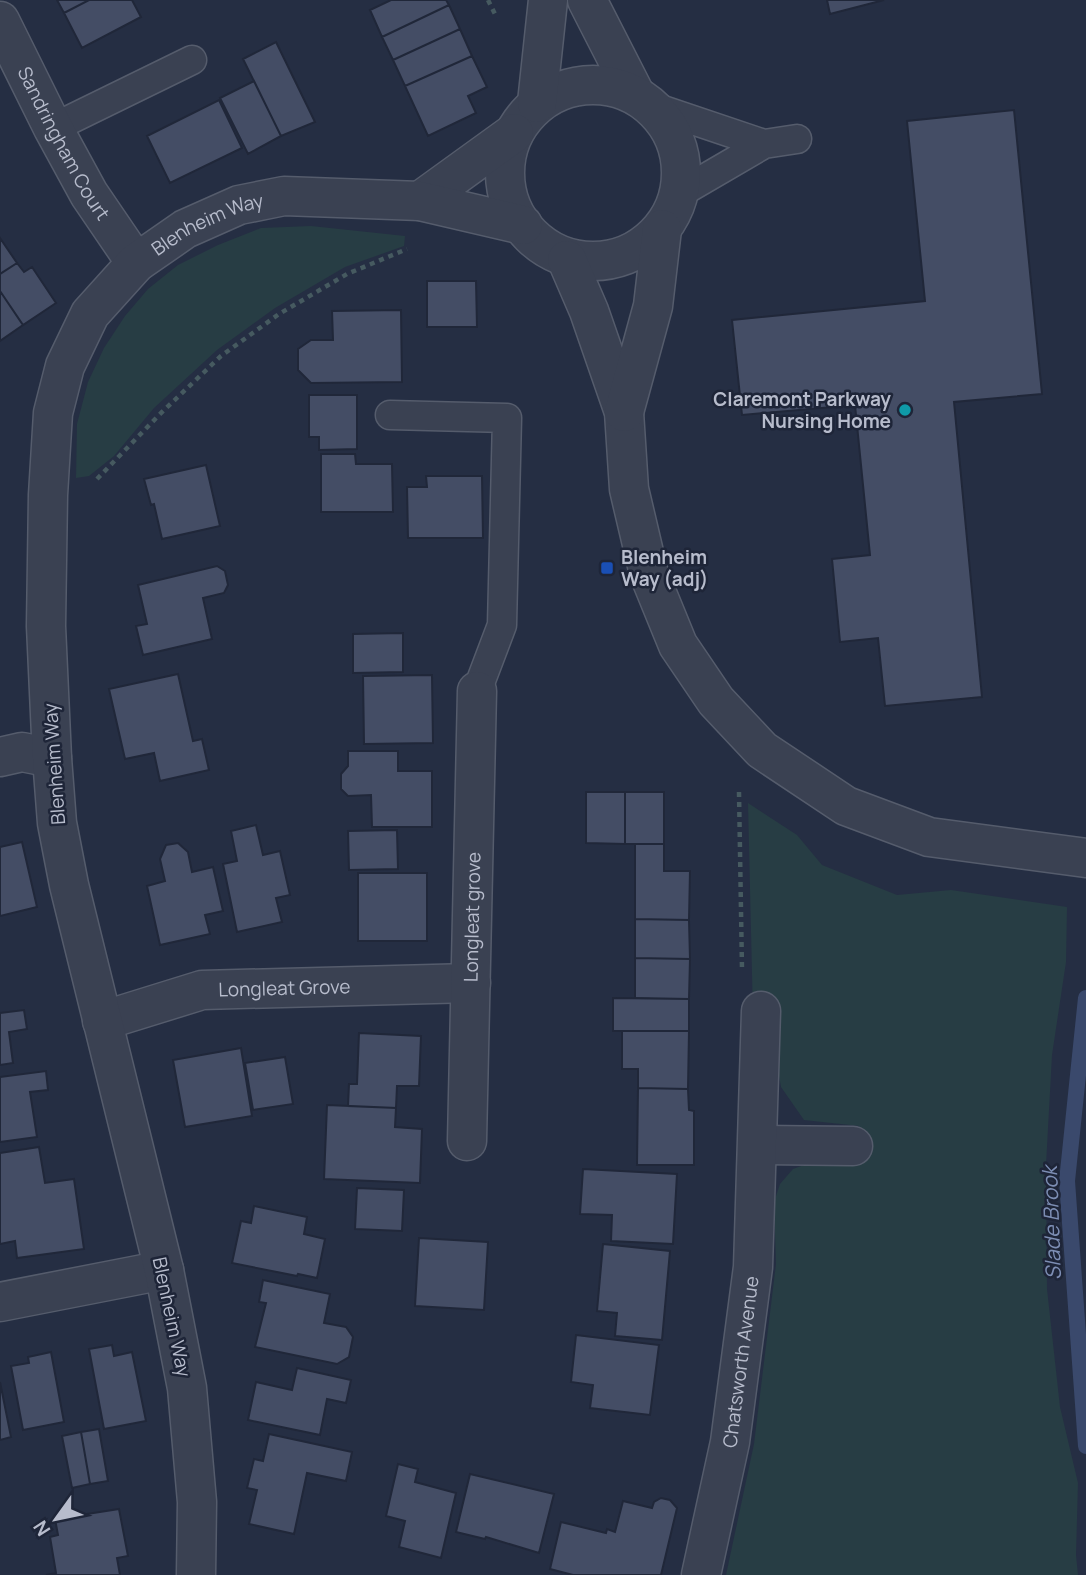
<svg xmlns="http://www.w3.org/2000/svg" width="1086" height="1575" font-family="Manrope,sans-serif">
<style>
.green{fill:#273d44}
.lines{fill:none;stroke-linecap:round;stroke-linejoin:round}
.stream{stroke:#3a496c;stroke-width:16}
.building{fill:#444d65;stroke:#202739;stroke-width:2}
.lane-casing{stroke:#555c6c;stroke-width:31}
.street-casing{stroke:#555c6c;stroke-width:41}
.path{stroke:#465a60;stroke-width:4.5;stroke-dasharray:5 5;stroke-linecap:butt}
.lane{stroke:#3a4152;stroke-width:28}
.street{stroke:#3a4152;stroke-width:38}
.culture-dot{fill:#0f9aa8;stroke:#1e2538;stroke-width:2.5}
.transit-dot{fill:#1a4fb4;stroke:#1e2538;stroke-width:2.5}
.labels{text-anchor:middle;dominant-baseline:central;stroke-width:5;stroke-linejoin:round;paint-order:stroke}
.street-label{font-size:19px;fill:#b7bccc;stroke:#1e2538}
.poi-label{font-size:19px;font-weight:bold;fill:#b7bccc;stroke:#1e2538;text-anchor:end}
.water-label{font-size:21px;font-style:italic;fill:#7d8eb4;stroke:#1e2538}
</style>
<rect width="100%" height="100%" fill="#252e43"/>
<path class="green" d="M 311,226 L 405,236 L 404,246 L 345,267 L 275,308 L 217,350 L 154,408 L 114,456 L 89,476 L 76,478 L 77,424 L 88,382 L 104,348 L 125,316 L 148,289 L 178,265 L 218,245 L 261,228 Z
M 748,803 L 797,835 L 822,865 L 897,895 L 951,890 L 1067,907 L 1066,962 L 1052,1055 L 1046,1165 L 1047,1289 L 1060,1407 L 1078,1483 L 1076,1555 L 1078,1575 L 726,1575 L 754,1444 L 776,1264 L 774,1202 L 780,1184 L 793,1169 L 812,1162 L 857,1165 L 859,1126 L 804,1120 L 781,1087 L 775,1054 L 753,1017 Z"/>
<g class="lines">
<path class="stream" d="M 1086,998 L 1067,1181 L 1086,1446"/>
</g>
<path class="building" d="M 57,0 L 89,0 L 64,13 Z
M 89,0 L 132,0 L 141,17 L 82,48 L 64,13 Z
M 391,0 L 446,0 L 449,5 L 382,37 L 370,10 Z
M 827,0 L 884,0 L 830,14 Z
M 449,5 L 460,29 L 393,60 L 382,37 Z
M 460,29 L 472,56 L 405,86 L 393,60 Z
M 276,42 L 315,122 L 281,136 L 243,59 Z
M 472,56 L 487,87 L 468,96 L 476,113 L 428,136 L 405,86 Z
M 254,81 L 281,136 L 248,154 L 220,98 Z
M 219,100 L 242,148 L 170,183 L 147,136 Z
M 1014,110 L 1042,394 L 954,402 L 982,697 L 885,706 L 878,638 L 840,642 L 832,559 L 870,555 L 855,405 L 742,415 L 732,320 L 925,301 L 907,121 Z
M 0,238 L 17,263 L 0,274 Z
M 17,263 L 24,272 L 32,267 L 56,303 L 23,325 L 0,291 L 0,274 Z
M 427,281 L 476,281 L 477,327 L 427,327 Z
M 0,291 L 23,325 L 0,341 Z
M 401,310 L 402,382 L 311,383 L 298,370 L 298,349 L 311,340 L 333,340 L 332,311 Z
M 309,395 L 357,395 L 357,449 L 319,450 L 319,437 L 309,437 Z
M 321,454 L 355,454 L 356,464 L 392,464 L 393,512 L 321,512 Z
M 206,465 L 220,526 L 162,539 L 154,504 L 151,505 L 144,479 Z
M 426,476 L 482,476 L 483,538 L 408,538 L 407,487 L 427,487 Z
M 217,566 L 225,571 L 228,585 L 224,593 L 203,598 L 212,639 L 143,655 L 136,626 L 147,624 L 138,585 Z
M 403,633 L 403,672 L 353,673 L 353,634 Z
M 178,674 L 193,741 L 202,739 L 209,770 L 160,781 L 154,753 L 125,759 L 109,689 Z
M 432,675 L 433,743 L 364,744 L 363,676 Z
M 348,751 L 398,751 L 398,771 L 432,771 L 432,827 L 372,827 L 371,795 L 348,796 L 341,789 L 341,774 L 348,766 Z
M 586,792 L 625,792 L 625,844 L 586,843 Z
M 625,792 L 664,792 L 664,844 L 625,844 Z
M 256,825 L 263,855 L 280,851 L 290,895 L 276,898 L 282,922 L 237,932 L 223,864 L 237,861 L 231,831 Z
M 397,830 L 398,869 L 349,870 L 348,831 Z
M 22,842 L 37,907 L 0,916 L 0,847 Z
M 178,843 L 188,852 L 192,872 L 213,867 L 223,911 L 205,915 L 210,934 L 160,945 L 147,886 L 165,881 L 160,859 L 166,845 Z
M 635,844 L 664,844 L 664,871 L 690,871 L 689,920 L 635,919 Z
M 358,873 L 427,873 L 427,941 L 358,941 Z
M 635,919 L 689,920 L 690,959 L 635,958 Z
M 635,958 L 690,959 L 689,999 L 635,998 Z
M 613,998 L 689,999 L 689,1031 L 613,1031 Z
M 24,1010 L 27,1029 L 9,1032 L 13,1063 L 0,1065 L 0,1013 Z
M 622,1031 L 689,1031 L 688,1089 L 638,1088 L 638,1069 L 622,1069 Z
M 359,1033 L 421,1036 L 419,1086 L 397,1086 L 396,1108 L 348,1106 L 349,1084 L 357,1084 Z
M 241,1048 L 252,1116 L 185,1127 L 173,1060 Z
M 285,1057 L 293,1104 L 253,1110 L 245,1063 Z
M 46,1071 L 48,1090 L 30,1092 L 37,1137 L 0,1142 L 0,1077 Z
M 638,1088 L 688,1089 L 689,1110 L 694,1111 L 694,1165 L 637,1165 Z
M 327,1105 L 396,1108 L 395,1127 L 422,1129 L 420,1183 L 324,1179 Z
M 39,1147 L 45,1183 L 74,1179 L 84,1249 L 17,1258 L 15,1241 L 0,1244 L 0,1153 Z
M 583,1169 L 677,1174 L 673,1244 L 611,1241 L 612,1215 L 580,1214 Z
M 357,1188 L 404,1190 L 402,1231 L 355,1229 Z
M 254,1206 L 307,1217 L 304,1234 L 325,1239 L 317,1278 L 298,1274 L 297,1276 L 232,1263 L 241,1221 L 251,1223 Z
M 419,1238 L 488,1242 L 484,1310 L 415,1306 Z
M 603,1244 L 670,1251 L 662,1340 L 615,1336 L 617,1313 L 597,1311 Z
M 263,1280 L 330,1294 L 324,1323 L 346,1327 L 353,1337 L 349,1357 L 337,1364 L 255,1347 L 266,1303 L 259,1302 Z
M 576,1335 L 659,1345 L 650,1415 L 590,1408 L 593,1385 L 571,1382 Z
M 112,1345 L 114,1356 L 132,1352 L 146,1421 L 104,1429 L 89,1349 Z
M 51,1352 L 64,1422 L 23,1430 L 11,1366 L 29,1363 L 28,1357 Z
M 297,1368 L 351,1380 L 346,1403 L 327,1399 L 320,1435 L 248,1420 L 256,1382 L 292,1390 Z
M 0,1382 L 11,1437 L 0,1440 Z
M 99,1429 L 108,1481 L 90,1484 L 81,1432 Z
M 81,1432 L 90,1484 L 72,1488 L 62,1436 Z
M 269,1434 L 352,1452 L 346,1481 L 307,1473 L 294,1534 L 249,1524 L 257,1490 L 247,1488 L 254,1459 L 263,1461 Z
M 398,1464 L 418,1469 L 415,1482 L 456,1493 L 441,1558 L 399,1547 L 405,1521 L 386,1516 Z
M 470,1474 L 554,1494 L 539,1553 L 486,1537 L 485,1539 L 456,1532 Z
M 661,1498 L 670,1500 L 677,1508 L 661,1575 L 573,1575 L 550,1569 L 561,1522 L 606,1533 L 607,1529 L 615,1532 L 623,1501 L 652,1508 L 654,1502 Z
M 119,1509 L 128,1556 L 117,1558 L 120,1575 L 46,1575 L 56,1573 L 50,1537 L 58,1535 L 55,1519 Z"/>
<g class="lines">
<g class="lane-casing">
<path id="lane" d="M 651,106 L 764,144
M 53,128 L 192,60
M 680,193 L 764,144 L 797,139
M 390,415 L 507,418 L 502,625 L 477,691"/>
</g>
<g class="street-casing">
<g id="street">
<path d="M 587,0 L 635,94"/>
<path id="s1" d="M 0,21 L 53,128 L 89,194 L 136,263"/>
<circle cx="593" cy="173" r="88"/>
<path d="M 537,103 L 548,0"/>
<path d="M 420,201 L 514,133"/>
<path d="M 567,260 L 589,311 L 624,412 L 629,489 L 649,574 L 678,645 L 716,701 L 762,750 L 846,806 L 929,837 L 1086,858"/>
<path d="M 624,412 L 653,306 L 662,229"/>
<path d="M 0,757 L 22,752 L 52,758"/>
<path id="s2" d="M 102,1021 L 202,990 L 471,983"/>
<path id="s3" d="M 467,1141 L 477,691"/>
<path d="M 758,1145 L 853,1146"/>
<path d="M 0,1302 L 164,1270"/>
<path id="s4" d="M 196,1575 L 197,1502 L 187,1388 L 164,1270 L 69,885 L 57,823 L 52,758 L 46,626 L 48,495 L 53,413 L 65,366 L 90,314 L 136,263 L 185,229 L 239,205 L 284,196 L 420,201 L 523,225"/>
<path id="s5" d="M 701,1575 L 730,1442 L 753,1267 L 761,1011"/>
</g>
</g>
<path class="path" d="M 488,0 L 497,18
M 97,479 L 161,413 L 221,356 L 279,314 L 347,274 L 407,249
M 739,792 L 742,969"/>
<use href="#lane" class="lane"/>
<use href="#street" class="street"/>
</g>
<circle class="culture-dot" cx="905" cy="410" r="7"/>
<rect class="transit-dot" x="600" y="561" width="14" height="14" rx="3.5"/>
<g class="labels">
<g class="street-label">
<text stroke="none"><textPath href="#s1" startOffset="138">Sandringham Court</textPath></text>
<text stroke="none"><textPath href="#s4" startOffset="1435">Blenheim Way</textPath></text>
<text transform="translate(54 764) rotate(-94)">Blenheim Way</text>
<text stroke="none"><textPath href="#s3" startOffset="224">Longleat grove</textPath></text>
<text stroke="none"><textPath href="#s2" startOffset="187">Longleat Grove</textPath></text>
<text transform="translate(172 1317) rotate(78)">Blenheim Way</text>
<text stroke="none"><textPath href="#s5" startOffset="217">Chatsworth Avenue</textPath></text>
</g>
<g class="poi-label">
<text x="891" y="399">Claremont Parkway<tspan x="891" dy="22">Nursing Home</tspan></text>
<text x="621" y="557" text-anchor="start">Blenheim<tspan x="621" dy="22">Way (adj)</tspan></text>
</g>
<g class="water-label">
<text transform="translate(1051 1223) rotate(-92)">Slade Brook</text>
</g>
</g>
<g transform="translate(56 1519) rotate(237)" stroke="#1e2538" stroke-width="5" paint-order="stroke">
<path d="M0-5L12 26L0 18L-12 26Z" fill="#b7bccc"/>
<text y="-10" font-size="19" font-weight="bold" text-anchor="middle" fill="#b7bccc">N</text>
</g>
</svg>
